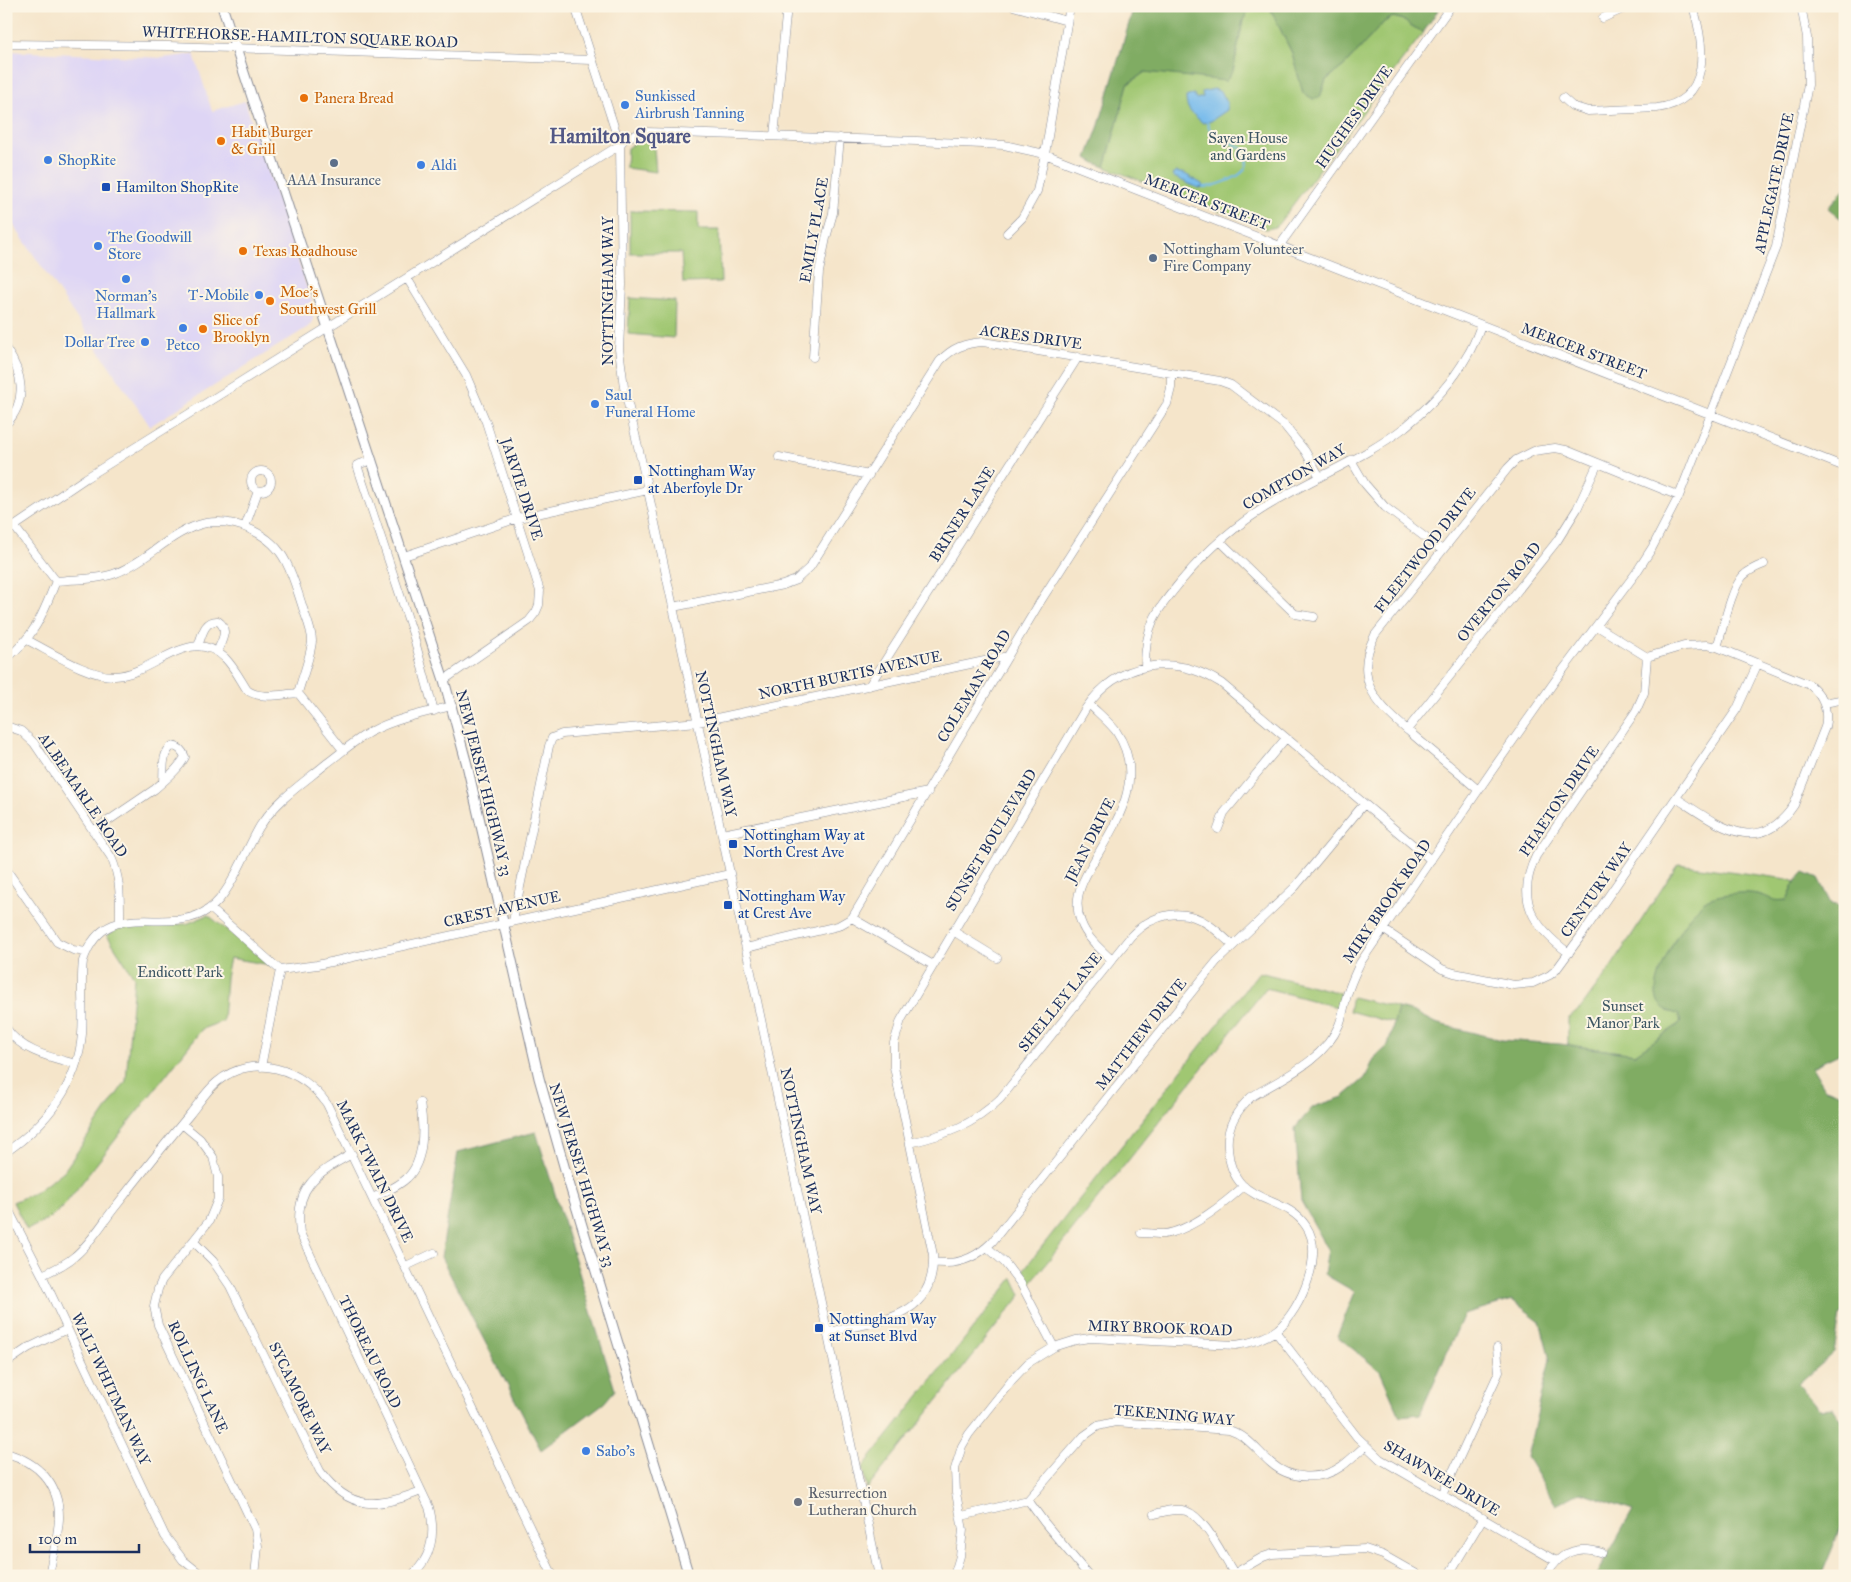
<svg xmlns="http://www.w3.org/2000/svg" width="1851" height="1582" font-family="'IM FELL Great Primer',serif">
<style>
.built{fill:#ded5f5}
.green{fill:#a0c772;stroke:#5e7b68}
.forest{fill:#80ac64;stroke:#4e6e61}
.water{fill:#75baec;stroke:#4874a5}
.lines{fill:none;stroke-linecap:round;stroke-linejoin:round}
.stream{stroke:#75baec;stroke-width:2}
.minor-casing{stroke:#888a94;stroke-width:9}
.major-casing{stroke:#888a94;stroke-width:11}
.minor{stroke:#fff;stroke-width:8}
.major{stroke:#fff;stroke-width:9}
.food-dot{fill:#e8710a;stroke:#fcf5e5;stroke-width:2}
.shop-dot{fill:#3f7fe0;stroke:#fcf5e5;stroke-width:2}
.service-dot{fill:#5c6f8a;stroke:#fcf5e5;stroke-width:2}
.transit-dot{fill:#1a4fb4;stroke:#fcf5e5;stroke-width:2}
.worship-dot{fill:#6b7280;stroke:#fcf5e5;stroke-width:2}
.labels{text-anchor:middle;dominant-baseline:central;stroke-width:4;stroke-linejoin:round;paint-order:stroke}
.street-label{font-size:15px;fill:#1b2f5e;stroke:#fcf5e5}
.shop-label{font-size:15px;fill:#366cbe;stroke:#fcf5e5;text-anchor:start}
.food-label{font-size:15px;fill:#c56008;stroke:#fcf5e5;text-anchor:start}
.park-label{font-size:15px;fill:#3c5563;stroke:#fcf5e5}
.service-label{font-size:15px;fill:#4e5e75;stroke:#fcf5e5}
.transit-label{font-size:15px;fill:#164399;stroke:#fcf5e5;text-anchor:start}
.worship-label{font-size:15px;fill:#5b616d;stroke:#fcf5e5;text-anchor:start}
.district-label{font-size:20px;font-weight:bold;fill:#525886;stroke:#fcf5e5}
</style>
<rect width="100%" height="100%" fill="#fcf5e5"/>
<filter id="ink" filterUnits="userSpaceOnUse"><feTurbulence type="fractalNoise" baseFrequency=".02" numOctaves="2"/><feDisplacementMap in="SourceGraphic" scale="10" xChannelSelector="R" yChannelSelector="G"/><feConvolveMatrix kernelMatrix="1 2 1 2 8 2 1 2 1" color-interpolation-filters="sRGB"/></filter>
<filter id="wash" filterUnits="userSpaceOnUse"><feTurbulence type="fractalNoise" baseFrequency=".0096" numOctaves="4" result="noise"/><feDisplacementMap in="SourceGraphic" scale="20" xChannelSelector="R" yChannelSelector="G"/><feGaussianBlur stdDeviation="1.12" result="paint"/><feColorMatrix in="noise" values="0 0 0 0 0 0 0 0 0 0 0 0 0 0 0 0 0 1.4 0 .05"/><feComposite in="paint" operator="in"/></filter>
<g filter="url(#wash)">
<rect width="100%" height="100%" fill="#f5e5ca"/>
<path class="built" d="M 6,51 L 163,58 L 194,54 L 212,111 L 245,101 L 314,309 L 314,315 L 312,322 L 308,327 L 150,426 L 6,214 Z"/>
<path class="green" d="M 1251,6 L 1269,6 L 1292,53 L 1303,92 L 1320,97 L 1326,80 L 1345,65 L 1384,22 L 1393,17 L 1401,19 L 1423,33 L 1276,227 L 1266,229 L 1105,167 L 1128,84 L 1145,72 L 1226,80 L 1233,71 L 1243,20 Z
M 653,136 L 656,172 L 626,168 L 627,148 L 639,140 Z
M 630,211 L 698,212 L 698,230 L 719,230 L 721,282 L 683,283 L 681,253 L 630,253 Z
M 630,298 L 675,301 L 674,338 L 628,334 Z
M 1678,864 L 1787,879 L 1795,882 L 1787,900 L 1775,901 L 1758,894 L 1667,1011 L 1678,1014 L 1681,1023 L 1635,1054 L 1568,1045 L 1568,1019 L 1581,1008 L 1609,970 Z
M 208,915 L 271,965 L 230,958 L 226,978 L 223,1021 L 202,1029 L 62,1208 L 50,1218 L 27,1230 L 13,1202 L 36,1192 L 64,1171 L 126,1081 L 134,977 L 107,935 L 123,926 L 186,924 Z
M 1259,972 L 1340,993 L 1337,1007 L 1266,988 L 1028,1286 L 1021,1273 Z
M 1352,997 L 1398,1008 L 1394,1023 L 1349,1011 Z
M 1013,1278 L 1021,1295 L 867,1489 L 863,1467 Z"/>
<path class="forest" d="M 1134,6 L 1251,6 L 1243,20 L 1233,71 L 1226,81 L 1145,72 L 1128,84 L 1105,167 L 1095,163 L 1087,158 L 1099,125 Z
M 1269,6 L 1438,6 L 1440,7 L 1423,33 L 1401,19 L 1393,17 L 1384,22 L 1345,65 L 1326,80 L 1320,97 L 1313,99 L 1303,93 L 1292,53 Z
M 1845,188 L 1845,222 L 1828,208 Z
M 1804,872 L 1818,878 L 1831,904 L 1845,907 L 1845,1051 L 1812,1067 L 1825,1089 L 1845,1095 L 1845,1312 L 1840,1316 L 1834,1352 L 1798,1384 L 1819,1409 L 1833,1408 L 1845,1426 L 1845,1518 L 1821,1576 L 1596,1576 L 1633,1510 L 1581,1492 L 1556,1505 L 1527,1457 L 1550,1359 L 1540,1321 L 1512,1300 L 1464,1314 L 1420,1414 L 1400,1416 L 1380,1371 L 1337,1336 L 1355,1292 L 1324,1274 L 1328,1249 L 1301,1201 L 1295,1128 L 1313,1107 L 1343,1097 L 1365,1078 L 1375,1057 L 1388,1045 L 1398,1008 L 1414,1012 L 1435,1023 L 1502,1040 L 1560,1044 L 1635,1054 L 1681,1023 L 1678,1014 C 1669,1012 1660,1008 1657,999 C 1649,979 1688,908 1708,899 C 1720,894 1745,891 1757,894 C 1772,897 1769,902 1787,900 L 1795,882 Z
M 536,1132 L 615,1390 L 604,1403 L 541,1450 L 441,1257 L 458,1152 Z"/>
<path class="water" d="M 1214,89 C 1223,91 1228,101 1227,110 L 1211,121 L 1203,123 C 1193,114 1186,111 1186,97 L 1194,94 L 1196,99 L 1203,97 L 1202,92 Z
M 1176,172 L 1185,174 L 1202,184 L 1203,187 L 1198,188 L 1174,177 L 1172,175 Z"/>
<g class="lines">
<path class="stream" d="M 1203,187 C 1212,187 1219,184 1227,181 C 1244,174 1253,167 1242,148 C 1230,141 1209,137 1207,122"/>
</g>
</g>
<g filter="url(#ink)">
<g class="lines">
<g class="minor-casing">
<path id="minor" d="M 575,6 L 620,145 L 622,285 L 619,349 L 624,387 L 644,472 L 717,812 L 879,1576
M 1013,6 L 1067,21
M 1603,18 L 1629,6
M 6,44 L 168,46 L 592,60
M 1563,98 L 1572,106 L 1588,111 L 1657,108 C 1712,101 1705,47 1693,6
M 774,136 L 787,6
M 1007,233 L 1022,218 L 1037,191 L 1045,154 L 1070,6
M 1280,245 L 1451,6
M 407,278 L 466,375 L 486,422 L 540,591 L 539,605 L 536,612 L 529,621 L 444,680
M 6,349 C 23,373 28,401 6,424
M 813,357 L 819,272 L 826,238 L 833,213 L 840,138
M 779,457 L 869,475
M 372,460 L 357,465 L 413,634 L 434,711
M 1351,460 L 1365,484 L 1385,507 L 1442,550
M251 481a10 10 0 1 1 20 0a10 10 0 1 1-20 0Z
M 14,526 L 56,581
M 245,527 L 258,491
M 6,532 L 86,478 L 620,145 L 625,138 L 646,132 L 917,141 L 1004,145 L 1045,154 L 1845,467
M 1220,541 L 1295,614 L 1314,617
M 404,556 L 518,518 L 648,490
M 56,581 C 75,579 98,580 116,573 C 148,561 172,530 206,523 C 236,518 272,534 286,562 C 293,575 297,590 302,605 C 305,616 312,629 312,641 C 311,655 302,678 298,693 L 343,750
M 673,607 L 783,585 L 796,580 L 810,567 L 940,361 C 952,348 965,343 983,342 L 1220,381 L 1231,385 L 1284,425 L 1305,451 L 1320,477
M 1597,626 L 1647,657 L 1684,646 L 1707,645 L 1717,647 L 1810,685 C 1823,696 1829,709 1825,727 L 1794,805 C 1758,860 1716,823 1676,798
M 27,640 C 51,652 89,677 115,676 C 153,675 189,624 225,658 C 234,667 240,679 247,690 C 260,700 282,694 298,693
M 198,646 C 202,636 204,620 218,621 C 230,629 221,642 217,652
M 1717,647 C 1723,629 1731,589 1743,576 C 1749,570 1756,567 1764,564
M 6,659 C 35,636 43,614 56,581
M 1145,667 C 1145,624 1156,612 1182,580 C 1208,549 1239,522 1274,502 C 1317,476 1365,458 1405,427 C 1429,407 1452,383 1467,356 C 1473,347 1477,336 1481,325
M 869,686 L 1078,357
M 1824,703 L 1845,699
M 1089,704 C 1098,713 1108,721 1116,731 C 1149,780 1114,825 1090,868 C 1080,885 1073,902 1081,922 C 1086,937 1100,949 1112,960
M 6,726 L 21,731 L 34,743 L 111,857 C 121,879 120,899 120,923
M 1407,730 L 1557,541 L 1577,509 L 1598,463
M 1478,790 C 1459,773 1439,757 1419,740 C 1384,710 1349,685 1375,635 L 1508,468 L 1516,460 L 1534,451 L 1555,448 L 1566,450 L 1679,496
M 1218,829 L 1224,813 L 1286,738
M 93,831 L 155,789 C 165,780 178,770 185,757 C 182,750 179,747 172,746 C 161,754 164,770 163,782
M 722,834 L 928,792
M 6,869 L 57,942 L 73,950 L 86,952
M 210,908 L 280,970 L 261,1067
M 852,918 L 933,965
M 513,921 L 549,746 L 552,738 L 562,734 L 698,722 L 1008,656
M 1383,929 L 1442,969 L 1454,973 L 1514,985 L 1533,983 L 1550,975 L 1556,970 L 1581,936 L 1737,709 L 1758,663
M 953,931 L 997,958
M 746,948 L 838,926 L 852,918 L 1040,602 L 1167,404 L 1171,388 L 1171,373
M 1569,953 C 1533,927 1515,899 1536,856 L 1636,711 L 1644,693 L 1647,657
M 280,970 L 317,965 L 730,874
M 6,1028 C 22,1052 50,1057 76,1064
M 182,1124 L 200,1139 L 213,1157 L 218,1177 L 218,1199 L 209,1221 L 162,1280 L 158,1289 L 154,1306 L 158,1325 L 255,1529 L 258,1546 L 255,1576
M 910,1143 C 947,1134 972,1126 1000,1099 L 1131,936 C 1152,914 1183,906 1209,925 C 1218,931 1225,939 1233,945
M 6,1152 C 47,1124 78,1084 82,1034 C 84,1010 80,985 83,961 C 106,892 168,939 209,909 C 231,894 246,849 260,826 C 277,800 303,783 326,764 C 341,753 356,739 372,731 C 397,718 425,713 452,706
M 352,1154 C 316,1173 294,1187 300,1233 L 429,1507 C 436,1533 432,1558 411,1576
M 373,1198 C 384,1192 398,1187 407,1178 C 425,1161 424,1126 420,1103
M 6,1205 L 42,1275 L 165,1536 L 183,1560 L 203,1576
M 1141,1233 C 1148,1233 1156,1234 1164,1234 C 1190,1231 1225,1203 1244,1186
M 193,1241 L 213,1261 L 230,1286 L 320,1471 C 350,1512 379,1508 421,1491
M 987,1247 L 1005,1263 L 1021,1284 L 1054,1347
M 933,1262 C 956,1266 976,1258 992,1242 L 1203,978 L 1217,961 L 1295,887 L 1364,804
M 406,1266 L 434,1253
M 42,1275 C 53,1270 65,1265 75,1256 C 91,1243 103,1222 116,1206 C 140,1175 165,1144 190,1114 C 199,1103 207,1090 217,1082 C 253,1052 303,1069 327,1104 L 553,1576
M 1275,1331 L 1357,1437 L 1380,1459 L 1556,1561
M 827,1332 C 875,1322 936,1320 933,1255 L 894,1067 L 894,1043 L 901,1020 L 1086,708 C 1118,661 1174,653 1221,683 L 1431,860
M 6,1363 L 28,1348 L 67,1329
M 6,1453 C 38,1462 60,1484 59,1519 C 58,1538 52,1557 49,1576
M 1442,1495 L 1499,1372 L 1497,1348
M 1028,1500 L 1044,1522 L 1089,1576
M 1155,1514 C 1165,1511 1176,1508 1186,1511 C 1205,1517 1223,1557 1234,1573
M 962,1516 L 1028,1500 L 1084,1436 L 1098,1426 L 1115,1422 L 1229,1430 C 1248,1436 1256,1450 1271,1463 C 1290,1480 1321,1481 1342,1466 C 1350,1460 1357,1453 1365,1446
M 954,1576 L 960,1556 L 963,1530 L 956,1493 L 955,1469 L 962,1446 L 969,1434 L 1012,1380 L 1028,1363 L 1054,1347 L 1076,1340 L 1090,1338 L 1236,1345 C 1251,1343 1265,1339 1278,1329 C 1301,1309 1325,1254 1306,1226 C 1284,1192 1231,1208 1228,1147 C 1226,1127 1237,1110 1251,1097 C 1282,1078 1324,1061 1339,1025 C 1343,1016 1344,1005 1347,995 C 1350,984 1355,974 1360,963 L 1493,769 L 1557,678 L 1636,573 L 1652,548 L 1679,496 L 1776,247 L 1808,85 L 1807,37 L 1801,6
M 1230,1576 L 1263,1557 L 1272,1554 L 1365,1549 L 1383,1555 L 1420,1576
M 1448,1576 L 1483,1518
M 1546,1576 C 1559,1553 1576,1544 1602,1553"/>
</g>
<g class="major-casing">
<path id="major" d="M 222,6 L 444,680 L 467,765 L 539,1078 L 566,1173 L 689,1576"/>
</g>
<use href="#minor" class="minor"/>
<use href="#major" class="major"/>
</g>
</g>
<g class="food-dot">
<circle cx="304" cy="98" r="5"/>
<circle cx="221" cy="141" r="5"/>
<circle cx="243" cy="251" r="5"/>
<circle cx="270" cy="301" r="5"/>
<circle cx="203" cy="329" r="5"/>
</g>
<g class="shop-dot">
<circle cx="625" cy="105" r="5"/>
<circle cx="48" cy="160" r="5"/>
<circle cx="421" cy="165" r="5"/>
<circle cx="98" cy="246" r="5"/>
<circle cx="126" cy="279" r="5"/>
<circle cx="259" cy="295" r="5"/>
<circle cx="183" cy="328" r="5"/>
<circle cx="145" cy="342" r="5"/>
<circle cx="595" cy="404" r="5"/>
<circle cx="586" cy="1451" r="5"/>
</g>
<g class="service-dot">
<circle cx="334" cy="163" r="5"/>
<circle cx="1153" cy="258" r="5"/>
</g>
<g class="transit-dot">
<rect x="101" y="182" width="10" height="10" rx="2.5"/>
<rect x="633" y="475" width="10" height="10" rx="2.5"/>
<rect x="728" y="839" width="10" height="10" rx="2.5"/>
<rect x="723" y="900" width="10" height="10" rx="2.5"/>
<rect x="814" y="1323" width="10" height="10" rx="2.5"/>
</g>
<circle class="worship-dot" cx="798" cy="1502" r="5"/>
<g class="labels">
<g class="street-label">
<text transform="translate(300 37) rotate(2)">WHITEHORSE-HAMILTON SQUARE ROAD</text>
<text transform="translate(1354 117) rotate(-55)">HUGHES DRIVE</text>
<text transform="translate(1774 183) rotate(-78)">APPLEGATE DRIVE</text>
<text transform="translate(1207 202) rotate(21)">MERCER STREET</text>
<text transform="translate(814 230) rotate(-80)">EMILY PLACE</text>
<text transform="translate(608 291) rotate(-90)">NOTTINGHAM WAY</text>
<text transform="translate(1031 337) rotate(8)">ACRES DRIVE</text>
<text transform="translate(1584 351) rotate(21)">MERCER STREET</text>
<text transform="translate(1294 477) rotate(-30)">COMPTON WAY</text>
<text transform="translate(522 489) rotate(72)">JARVIE DRIVE</text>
<text transform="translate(962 514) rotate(-58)">BRINER LANE</text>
<text transform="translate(1425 550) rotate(-52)">FLEETWOOD DRIVE</text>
<text transform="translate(1499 592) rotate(-51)">OVERTON ROAD</text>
<text transform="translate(850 675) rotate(-12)">NORTH BURTIS AVENUE</text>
<text transform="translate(974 686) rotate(-59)">COLEMAN ROAD</text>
<text transform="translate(716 744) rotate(78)">NOTTINGHAM WAY</text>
<text transform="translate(484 783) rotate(76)">NEW JERSEY HIGHWAY 33</text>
<text transform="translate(83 795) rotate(56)">ALBEMARLE ROAD</text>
<text transform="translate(1559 801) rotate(-56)">PHAETON DRIVE</text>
<text transform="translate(991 840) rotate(-59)">SUNSET BOULEVARD</text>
<text transform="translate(1090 840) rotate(-63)">JEAN DRIVE</text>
<text transform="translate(1596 890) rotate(-55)">CENTURY WAY</text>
<text transform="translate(1387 901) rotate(-56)">MIRY BROOK ROAD</text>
<text transform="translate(502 909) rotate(-13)">CREST AVENUE</text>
<text transform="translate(1060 1002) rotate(-51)">SHELLEY LANE</text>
<text transform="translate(1141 1034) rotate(-52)">MATTHEW DRIVE</text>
<text transform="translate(801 1141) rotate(78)">NOTTINGHAM WAY</text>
<text transform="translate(375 1171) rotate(64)">MARK TWAIN DRIVE</text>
<text transform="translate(582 1175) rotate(73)">NEW JERSEY HIGHWAY 33</text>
<text transform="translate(1160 1328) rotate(2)">MIRY BROOK ROAD</text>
<text transform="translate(370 1352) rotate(64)">THOREAU ROAD</text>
<text transform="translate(198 1377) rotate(65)">ROLLING LANE</text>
<text transform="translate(111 1389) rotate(65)">WALT WHITMAN WAY</text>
<text transform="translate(300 1398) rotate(64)">SYCAMORE WAY</text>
<text transform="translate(1174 1415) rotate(5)">TEKENING WAY</text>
<text transform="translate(1442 1478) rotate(31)">SHAWNEE DRIVE</text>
</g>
<g class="shop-label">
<text x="635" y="96">Sunkissed<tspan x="635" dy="17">Airbrush Tanning</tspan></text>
<text x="58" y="160">ShopRite</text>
<text x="431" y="165">Aldi</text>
<text x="108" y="237">The Goodwill<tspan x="108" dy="17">Store</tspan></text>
<text x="249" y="295" text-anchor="end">T-Mobile</text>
<text x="126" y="296" text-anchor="middle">Norman's<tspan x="126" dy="17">Hallmark</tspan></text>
<text x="135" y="342" text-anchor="end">Dollar Tree</text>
<text x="183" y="345" text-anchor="middle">Petco</text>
<text x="605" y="395">Saul<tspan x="605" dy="17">Funeral Home</tspan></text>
<text x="596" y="1451">Sabo's</text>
</g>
<g class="food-label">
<text x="314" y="98">Panera Bread</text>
<text x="231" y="132">Habit Burger<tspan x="231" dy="17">&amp; Grill</tspan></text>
<text x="253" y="251">Texas Roadhouse</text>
<text x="280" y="292">Moe's<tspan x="280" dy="17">Southwest Grill</tspan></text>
<text x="213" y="320">Slice of<tspan x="213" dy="17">Brooklyn</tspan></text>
</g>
<g class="park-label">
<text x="1248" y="138">Sayen House<tspan x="1248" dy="17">and Gardens</tspan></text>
<text x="180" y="972">Endicott Park</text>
<text x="1623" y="1006">Sunset<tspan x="1623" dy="17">Manor Park</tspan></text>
</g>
<g class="service-label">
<text x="334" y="180">AAA Insurance</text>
<text x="1163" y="249" text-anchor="start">Nottingham Volunteer<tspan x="1163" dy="17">Fire Company</tspan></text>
</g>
<g class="transit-label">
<text x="116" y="187">Hamilton ShopRite</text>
<text x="648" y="471">Nottingham Way<tspan x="648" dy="17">at Aberfoyle Dr</tspan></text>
<text x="743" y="835">Nottingham Way at<tspan x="743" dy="17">North Crest Ave</tspan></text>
<text x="738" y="896">Nottingham Way<tspan x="738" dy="17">at Crest Ave</tspan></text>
<text x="829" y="1319">Nottingham Way<tspan x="829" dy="17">at Sunset Blvd</tspan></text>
</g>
<g class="worship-label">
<text x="808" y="1493">Resurrection<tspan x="808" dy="17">Lutheran Church</tspan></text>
</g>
<g class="district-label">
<text x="620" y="136">Hamilton Square</text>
</g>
</g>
<rect width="1851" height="1582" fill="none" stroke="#fcf5e5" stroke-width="25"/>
<path d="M30 1544v8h109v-8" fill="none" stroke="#1b2f5e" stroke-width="2.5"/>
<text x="38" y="1544" font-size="15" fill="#1b2f5e" stroke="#fcf5e5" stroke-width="4" paint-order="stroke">100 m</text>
</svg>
